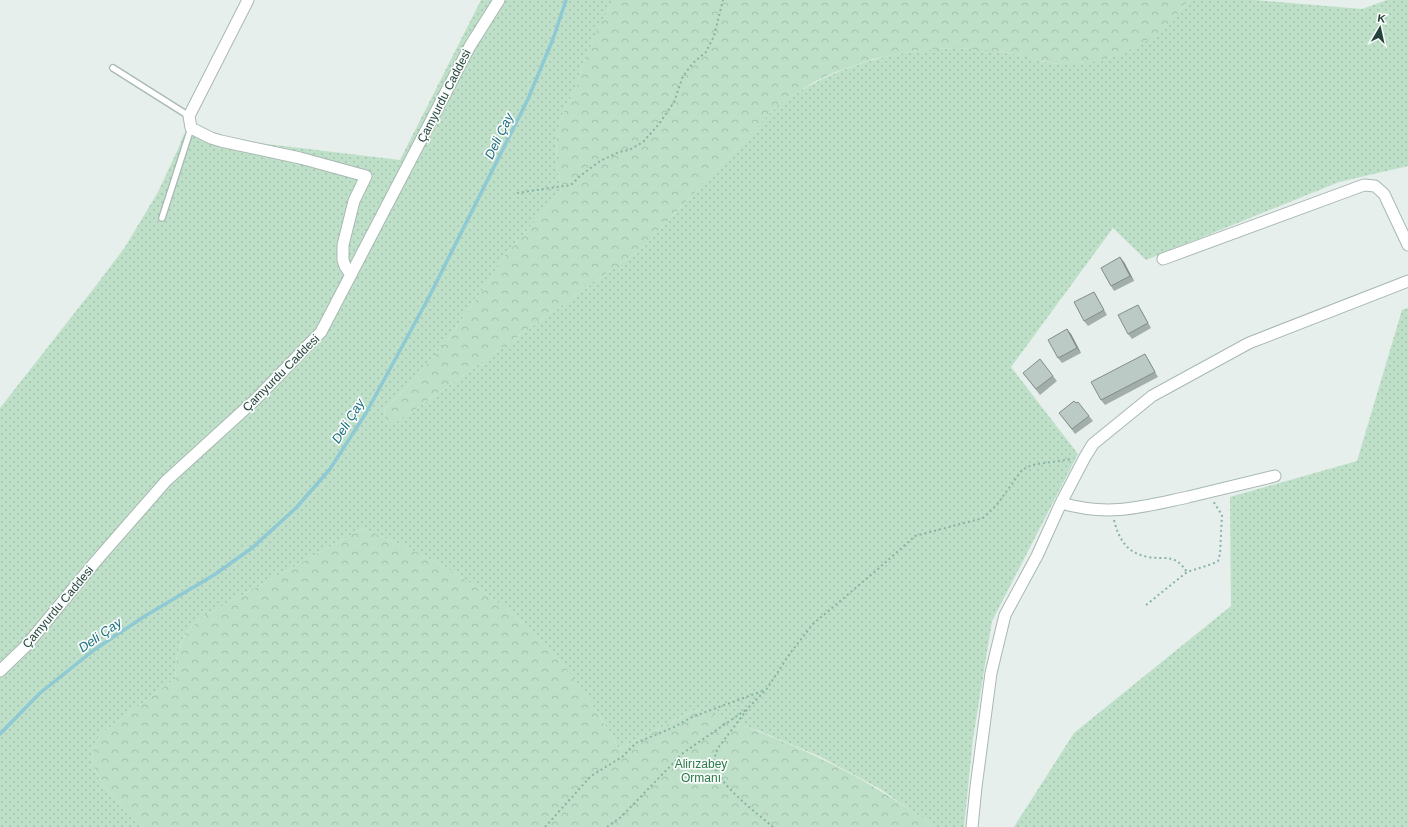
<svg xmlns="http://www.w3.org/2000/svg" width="1408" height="827" font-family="Arial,sans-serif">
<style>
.grass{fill:url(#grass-dots)}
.forest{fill:url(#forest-crowns)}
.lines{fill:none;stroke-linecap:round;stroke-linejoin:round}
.stream{stroke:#8ec9d4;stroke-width:3.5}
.lane-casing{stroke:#a8b8b2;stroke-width:8}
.street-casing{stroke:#a8b8b2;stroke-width:13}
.path{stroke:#86b3a5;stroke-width:2;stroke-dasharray:2 3;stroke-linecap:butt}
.lane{stroke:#fff;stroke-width:5.5}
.street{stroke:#fff;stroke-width:11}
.wall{fill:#a1aea9}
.shaded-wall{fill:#838d89}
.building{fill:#bbcac4;stroke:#838d89}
.labels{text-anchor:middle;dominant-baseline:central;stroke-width:3.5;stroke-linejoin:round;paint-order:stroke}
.street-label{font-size:12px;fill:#24423a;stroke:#f7fbf9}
.park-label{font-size:12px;fill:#2d7a4b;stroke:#f7fbf9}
.water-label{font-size:13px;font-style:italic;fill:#1c6f80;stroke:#f7fbf9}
</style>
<defs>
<pattern id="grass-dots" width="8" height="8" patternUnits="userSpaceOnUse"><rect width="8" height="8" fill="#bfe0c8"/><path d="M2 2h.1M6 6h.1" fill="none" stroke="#a4c1ad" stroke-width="1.8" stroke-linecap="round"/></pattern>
<pattern id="forest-crowns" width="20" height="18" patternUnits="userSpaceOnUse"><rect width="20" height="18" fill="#bfe0c8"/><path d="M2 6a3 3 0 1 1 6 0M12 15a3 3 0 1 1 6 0" fill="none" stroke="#a4c1ad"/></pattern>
</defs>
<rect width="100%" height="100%" fill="#e6efeb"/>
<path class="grass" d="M 481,0 L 614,0 C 602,21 591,44 582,67 C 580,73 578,80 576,87 C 573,95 568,101 565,109 C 553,135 555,163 562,190 L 503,258 L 485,287 L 445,343 L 406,388 L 385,409 L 384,415 L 385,418 L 399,421 L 641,249 L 779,104 C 834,67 891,49 957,48 C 981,48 1004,51 1026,57 C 1034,58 1042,62 1050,63 C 1055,64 1062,63 1068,63 C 1117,64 1159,39 1189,0 L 1254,0 L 1362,9 L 1387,0 L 1408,0 L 1408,166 L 1339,182 L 1146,260 L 1113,228 L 1011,367 L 1078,454 L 992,621 L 973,739 L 964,827 L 935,827 L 880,789 L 821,757 L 759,731 L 695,710 L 619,749 C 559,639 479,572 362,529 L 201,618 C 182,633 174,653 176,678 L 101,734 C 84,758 95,775 112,795 C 121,806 131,817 142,827 L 0,827 L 0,408 L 98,283 L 125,247 L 158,192 L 178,149 L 184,134 L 400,160 Z
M 1408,308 L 1408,827 L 1014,827 L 1074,733 L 1231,606 L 1230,497 L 1357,461 L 1402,310 Z"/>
<path class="forest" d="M 614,0 L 1189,0 L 1170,23 L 1147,41 L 1121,54 L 1093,62 L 1064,64 L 1050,63 L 1005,52 L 960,48 L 937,49 L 914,51 L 873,59 L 833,73 L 814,82 L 779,104 L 641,249 L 399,421 C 392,425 386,422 384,415 L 385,409 L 406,388 L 445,343 L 485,287 L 503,258 L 562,190 C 555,163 553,135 565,109 C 568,101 573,95 576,87 C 578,80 580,73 582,67 C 591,44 601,21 614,0 Z
M 362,529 C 448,560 523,610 578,684 C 593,705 606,726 619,749 L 695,710 C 785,737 860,773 935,827 L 142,827 C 131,817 121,806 112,795 C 95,775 84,758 101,734 L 176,678 C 174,653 182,634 201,618 Z"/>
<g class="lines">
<path class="stream" d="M 0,734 L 40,693 L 94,650 L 145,616 L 214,575 L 252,548 L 296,508 L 330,469 L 366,413 L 429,297 L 528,99 L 553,39 L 566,0"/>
<g class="lane-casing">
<path id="lane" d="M 113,68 L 189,116
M 162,218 L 191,128"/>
</g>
<g class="street-casing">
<path id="street" d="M 248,0 L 189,116 L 191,128 L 211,138 L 221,141 L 300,158 L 366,176 L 354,201 L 343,245 L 343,260 L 345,266 L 351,275
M 1163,259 L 1364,185 L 1375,186 L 1384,194 L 1408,245
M 1061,503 C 1110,517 1141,507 1188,497 C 1217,490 1246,483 1275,476
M 0,671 L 26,646 L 96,561 L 166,481 L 256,399 L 321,332 L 470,46 L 499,0
M 972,827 L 976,787 L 991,673 L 1005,615 L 1037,556 L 1061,503 L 1085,457 L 1093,444 L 1152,396 L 1249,343 L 1408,281"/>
</g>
<path class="path" d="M 517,193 L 571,185 L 580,176 L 600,161 L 619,152 L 629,150 L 643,142 L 659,124 L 674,102 L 683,76 L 693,63 L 706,52 L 714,36 L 723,0
M 1114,520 C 1119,540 1127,553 1148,557 C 1167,560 1174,553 1187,572
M 1146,605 L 1187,572 L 1212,564 L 1218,561 L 1220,554 L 1222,515 L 1213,501
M 545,827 L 591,776 L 622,757 L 636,743 L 674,727 L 692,717 L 765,690
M 607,827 L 621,817 L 683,753 L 747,709
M 773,827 C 758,814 716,783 714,763 C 714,758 716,753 718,748 L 749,707 L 766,690 L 791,652 L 813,624 L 878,569 L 915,536 L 983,518 L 996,506 L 1022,470 L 1032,465 L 1072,459"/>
<use href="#lane" class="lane"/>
<use href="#street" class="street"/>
</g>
<path class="wall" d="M 1124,262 L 1134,281 L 1114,291 L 1111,286 Z
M 1094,292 L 1097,297 L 1107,315 L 1088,326 L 1084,321 Z
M 1138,305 L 1141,310 L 1151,328 L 1132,339 L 1128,334 Z
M 1067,329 L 1071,334 L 1081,353 L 1062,363 L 1058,358 Z
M 1148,359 L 1158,377 L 1105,405 L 1101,400 Z
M 1023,373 L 1053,376 L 1057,381 L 1040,395 Z
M 1076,403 L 1089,416 L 1093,421 L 1075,434 L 1063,418 Z"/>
<path class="shaded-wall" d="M 1120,257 L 1124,262 L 1134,281 L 1130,276 Z
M 1067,329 L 1071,334 L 1081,353 L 1077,348 Z"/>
<path class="building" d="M 1120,257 L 1130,276 L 1111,286 L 1101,268 Z
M 1094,292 L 1104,310 L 1084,321 L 1074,302 Z
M 1138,305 L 1148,323 L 1128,334 L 1118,315 Z
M 1067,329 L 1077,348 L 1058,358 L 1048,340 Z
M 1145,354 L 1155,372 L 1101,400 L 1091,382 Z
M 1040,359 L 1053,376 L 1036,389 L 1023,373 Z
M 1074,401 L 1076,403 L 1078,402 L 1089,416 L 1072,429 L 1059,413 Z"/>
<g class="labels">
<g class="street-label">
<text transform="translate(444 96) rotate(-63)">Çamyurdu Caddesi</text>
<text transform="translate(281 373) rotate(-45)">Çamyurdu Caddesi</text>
<text transform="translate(58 607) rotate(-50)">Çamyurdu Caddesi</text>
</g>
<g class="park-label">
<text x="701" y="764">Alirızabey<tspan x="701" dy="14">Ormanı</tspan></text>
</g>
<g class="water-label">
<text transform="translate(499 136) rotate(-64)">Deli Çay</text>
<text transform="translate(348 421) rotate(-58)">Deli Çay</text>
<text transform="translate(100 635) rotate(-35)">Deli Çay</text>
</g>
</g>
<g transform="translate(1380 28) rotate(9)" stroke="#f7fbf9" stroke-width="3" paint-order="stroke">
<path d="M0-3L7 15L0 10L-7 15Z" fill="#24423a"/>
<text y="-6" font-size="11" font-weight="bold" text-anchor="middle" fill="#24423a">K</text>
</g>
</svg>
